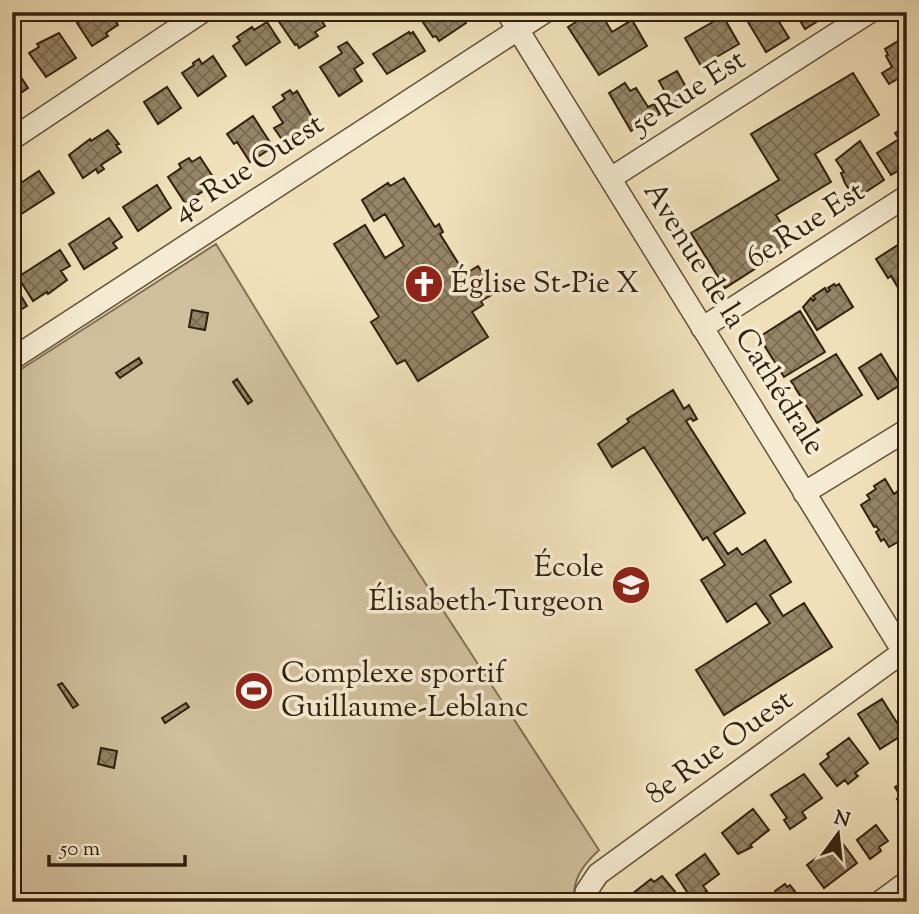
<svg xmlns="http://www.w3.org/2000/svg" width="919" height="914" font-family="'Sorts Mill Goudy',serif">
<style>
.green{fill:#d0bf9c;stroke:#817056;stroke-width:2}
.building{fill:url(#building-cross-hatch);stroke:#32200f;stroke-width:2}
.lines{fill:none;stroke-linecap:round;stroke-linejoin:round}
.minor-casing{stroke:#62503a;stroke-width:24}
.minor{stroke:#f5ebd2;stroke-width:21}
.labels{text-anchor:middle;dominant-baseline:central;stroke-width:7;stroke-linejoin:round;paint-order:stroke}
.street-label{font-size:30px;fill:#32200f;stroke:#f5ebd2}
.poi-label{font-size:30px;fill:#32200f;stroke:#f5ebd2;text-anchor:start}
</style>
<defs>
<pattern id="building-cross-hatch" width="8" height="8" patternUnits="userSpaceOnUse" patternTransform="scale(1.75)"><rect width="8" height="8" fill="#958467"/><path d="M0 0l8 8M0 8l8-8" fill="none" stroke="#7a6c53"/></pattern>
</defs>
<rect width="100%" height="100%" fill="#f0e0b9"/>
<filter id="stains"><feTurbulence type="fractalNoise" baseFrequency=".00286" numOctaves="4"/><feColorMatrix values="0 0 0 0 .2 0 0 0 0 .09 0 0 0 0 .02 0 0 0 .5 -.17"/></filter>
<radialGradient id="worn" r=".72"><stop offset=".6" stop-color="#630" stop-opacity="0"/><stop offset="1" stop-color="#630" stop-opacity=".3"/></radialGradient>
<path class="green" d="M 216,244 L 392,532 L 599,850 C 583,865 572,879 574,902 L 12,902 L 12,375 Z"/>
<path class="building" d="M 93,12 L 110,12 L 118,25 L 106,33 L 108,36 L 92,46 L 77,23 Z
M 316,12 L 325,26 L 315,32 L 318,36 L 299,48 L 297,44 L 295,45 L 273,13 Z
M 416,12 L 459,12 L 466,23 L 439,41 L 436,36 L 433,37 Z
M 592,12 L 600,12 L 612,32 L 632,20 L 647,46 L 599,75 L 568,27 Z
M 764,12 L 773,12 L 789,38 L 766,52 L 748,22 Z
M 795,12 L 824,12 L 826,16 L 805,29 Z
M 723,16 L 739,44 L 701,66 L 685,38 Z
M 267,22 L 280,42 L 246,65 L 233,46 L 240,41 L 237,37 L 252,27 L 254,30 Z
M 409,32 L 410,34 L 413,32 L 425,51 L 387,74 L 373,54 Z
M 59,33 L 76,58 L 46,77 L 29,53 L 39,47 L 37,44 Z
M 905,37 L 907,82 L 903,84 L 899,78 L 889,84 L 882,73 L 892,67 L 886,56 L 888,55 L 885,49 Z
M 347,42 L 363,63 L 354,69 L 362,81 L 339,96 L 320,67 L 342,53 L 338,47 Z
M 213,56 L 226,76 L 198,96 L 182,73 L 194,65 L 193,63 L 199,59 L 202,64 Z
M 13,65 L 28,88 L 12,99 L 12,66 Z
M 677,71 L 692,98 L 688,100 L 689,103 L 679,108 L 678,106 L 674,108 L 659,81 Z
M 853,73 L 879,115 L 815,154 L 831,182 L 776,215 L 789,236 L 784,239 L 789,247 L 725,288 L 691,233 L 779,180 L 751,134 Z
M 625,83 L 630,91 L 636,88 L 648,107 L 654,104 L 660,114 L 631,131 L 609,93 Z
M 167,87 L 181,108 L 158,124 L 144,102 Z
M 290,90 L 293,94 L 297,91 L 316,124 L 285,144 L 274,128 L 283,123 L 273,107 L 285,99 L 282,95 Z
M 253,116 L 273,147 L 250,162 L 237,142 L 234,144 L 227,134 Z
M 905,127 L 907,130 L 907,169 L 904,170 L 903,168 L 891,175 L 877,153 L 899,139 L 895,133 Z
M 108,130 L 119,144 L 116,145 L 121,152 L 101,165 L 104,169 L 98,173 L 96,169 L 83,178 L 69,155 L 90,139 L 91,141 Z
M 860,141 L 884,180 L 855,199 L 845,183 L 841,173 L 844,172 L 836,160 Z
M 200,157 L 215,180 L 207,186 L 208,188 L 185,203 L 168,177 L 181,168 L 179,164 L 189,158 L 192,162 Z
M 39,171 L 54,193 L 12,220 L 12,183 L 15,181 L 18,185 Z
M 404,178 L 435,227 L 439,224 L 443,232 L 440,234 L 465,274 L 478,266 L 495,293 L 481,301 L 483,305 L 472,312 L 488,337 L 418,381 L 405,360 L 397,364 L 371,322 L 379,317 L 334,244 L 365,225 L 385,258 L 404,246 L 385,214 L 374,221 L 362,200 L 388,183 L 390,186 Z
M 157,185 L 171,208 L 138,231 L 123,207 Z
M 109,218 L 122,237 L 113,243 L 117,248 L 84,269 L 69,244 Z
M 907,239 L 907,287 L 900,291 L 891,276 L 888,278 L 876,259 Z
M 60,250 L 70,266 L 61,271 L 67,280 L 48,294 L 47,292 L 33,301 L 18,277 Z
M 834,284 L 836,286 L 839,284 L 853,307 L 817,330 L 803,307 L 811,298 L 813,301 L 815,299 L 813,296 L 825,288 L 827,292 L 830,290 L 828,288 Z
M 17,289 L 27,306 L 12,315 L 12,292 Z
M 192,310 L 208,313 L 205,330 L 189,327 Z
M 800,311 L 825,352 L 784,377 L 759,337 Z
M 836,354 L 862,395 L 817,423 L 791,381 Z
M 881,354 L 900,385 L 878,399 L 859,368 Z
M 139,358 L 142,363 L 120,378 L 116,373 Z
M 237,379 L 252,401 L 248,404 L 233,382 Z
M 673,390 L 684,409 L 689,405 L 697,419 L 693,421 L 691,418 L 686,421 L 745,513 L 714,533 L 728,554 L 737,548 L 742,555 L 765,540 L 791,582 L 770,595 L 783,616 L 804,603 L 832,647 L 724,715 L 696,670 L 770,623 L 756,603 L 727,622 L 701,580 L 725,565 L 707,537 L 703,540 L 644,447 L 612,467 L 598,444 L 629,422 L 627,419 Z
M 885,479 L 894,494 L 898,491 L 906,503 L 900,507 L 904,514 L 907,512 L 907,537 L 889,547 L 884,539 L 881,541 L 876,532 L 879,530 L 876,526 L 874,527 L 861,505 L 870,499 L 867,495 L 876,489 L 874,486 Z
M 62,683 L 78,705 L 73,708 L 58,685 Z
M 882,699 L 904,734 L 880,749 L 858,714 Z
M 186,703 L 189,707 L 165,723 L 162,718 Z
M 849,738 L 868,763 L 855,773 L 858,776 L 848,784 L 845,780 L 837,786 L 820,764 L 829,757 L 827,754 Z
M 101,748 L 117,751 L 114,768 L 98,764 Z
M 804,774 L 822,798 L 802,812 L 806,818 L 790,829 L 784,820 L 787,818 L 771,795 Z
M 907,780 L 907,805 L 902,807 L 897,799 L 901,797 L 895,787 Z
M 753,809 L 769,830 L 750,845 L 752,847 L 738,854 L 722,833 Z
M 876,825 L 888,841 L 879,847 L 881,851 L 870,859 L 857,840 Z
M 840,840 L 857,863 L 824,888 L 807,865 Z
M 705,854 L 719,874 L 703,886 L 707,891 L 693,901 L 676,875 Z
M 662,876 L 677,894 L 674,896 L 679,902 L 639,902 L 632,894 L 651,879 L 654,882 Z
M 785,884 L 787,887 L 790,885 L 803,902 L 768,902 L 777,895 L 775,891 Z"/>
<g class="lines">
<g class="minor-casing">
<path id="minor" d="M 507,12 L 907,658
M 12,139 L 202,12
M 611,178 L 870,12
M 702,328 L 907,196
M 12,359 L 545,12
M 804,493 L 907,430
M 587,902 L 586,892 L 598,874 L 907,649
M 880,902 L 907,882"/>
</g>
<use href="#minor" class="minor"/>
</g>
<defs>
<g id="church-disc" transform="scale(2.0125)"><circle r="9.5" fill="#8f2418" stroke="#f5ebd2"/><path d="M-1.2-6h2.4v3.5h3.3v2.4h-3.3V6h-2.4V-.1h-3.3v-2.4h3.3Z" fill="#fff"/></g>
<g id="school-disc" transform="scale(2.0125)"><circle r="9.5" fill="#8f2418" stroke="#f5ebd2"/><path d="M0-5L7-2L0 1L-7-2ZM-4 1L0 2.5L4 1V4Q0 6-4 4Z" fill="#fff"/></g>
<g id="stadium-disc" transform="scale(2.0125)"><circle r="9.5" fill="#8f2418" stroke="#f5ebd2"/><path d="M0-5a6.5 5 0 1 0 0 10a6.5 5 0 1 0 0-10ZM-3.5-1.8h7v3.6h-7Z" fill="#fff"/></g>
</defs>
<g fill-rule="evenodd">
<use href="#church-disc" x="424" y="284"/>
<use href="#school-disc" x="631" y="585"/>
<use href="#stadium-disc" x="254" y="691"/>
</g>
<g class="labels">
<g class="street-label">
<text transform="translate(689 93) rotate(-33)">5e Rue Est</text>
<text transform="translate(249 169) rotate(-33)">4e Rue Ouest</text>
<text transform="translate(806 226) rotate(-33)">6e Rue Est</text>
<text transform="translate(733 319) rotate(58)">Avenue de la Cathédrale</text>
<text transform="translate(720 748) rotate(-36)">8e Rue Ouest</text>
</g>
<g class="poi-label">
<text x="451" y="284">Église St-Pie X</text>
<text x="604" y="568" text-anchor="end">École<tspan x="604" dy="34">Élisabeth-Turgeon</tspan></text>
<text x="281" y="674">Complexe sportif<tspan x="281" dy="34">Guillaume-Leblanc</tspan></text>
</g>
</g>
<rect width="919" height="914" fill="none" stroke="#f0e0b9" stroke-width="42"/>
<rect x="14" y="14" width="891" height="886" fill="none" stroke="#32200f" stroke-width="3.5"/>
<rect x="21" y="21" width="877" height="872" fill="none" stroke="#32200f" stroke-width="2"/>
<g transform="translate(838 834) rotate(15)" stroke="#f5ebd2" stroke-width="5" paint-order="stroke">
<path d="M0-5L12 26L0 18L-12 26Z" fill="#32200f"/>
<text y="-10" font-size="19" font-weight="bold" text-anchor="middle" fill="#32200f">N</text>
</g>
<path d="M49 855v10h136v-10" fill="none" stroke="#32200f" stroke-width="3.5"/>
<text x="60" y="855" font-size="21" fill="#32200f" stroke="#f5ebd2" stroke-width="5" paint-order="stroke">50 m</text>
<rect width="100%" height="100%" filter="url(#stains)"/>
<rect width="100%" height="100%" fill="url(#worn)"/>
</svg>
